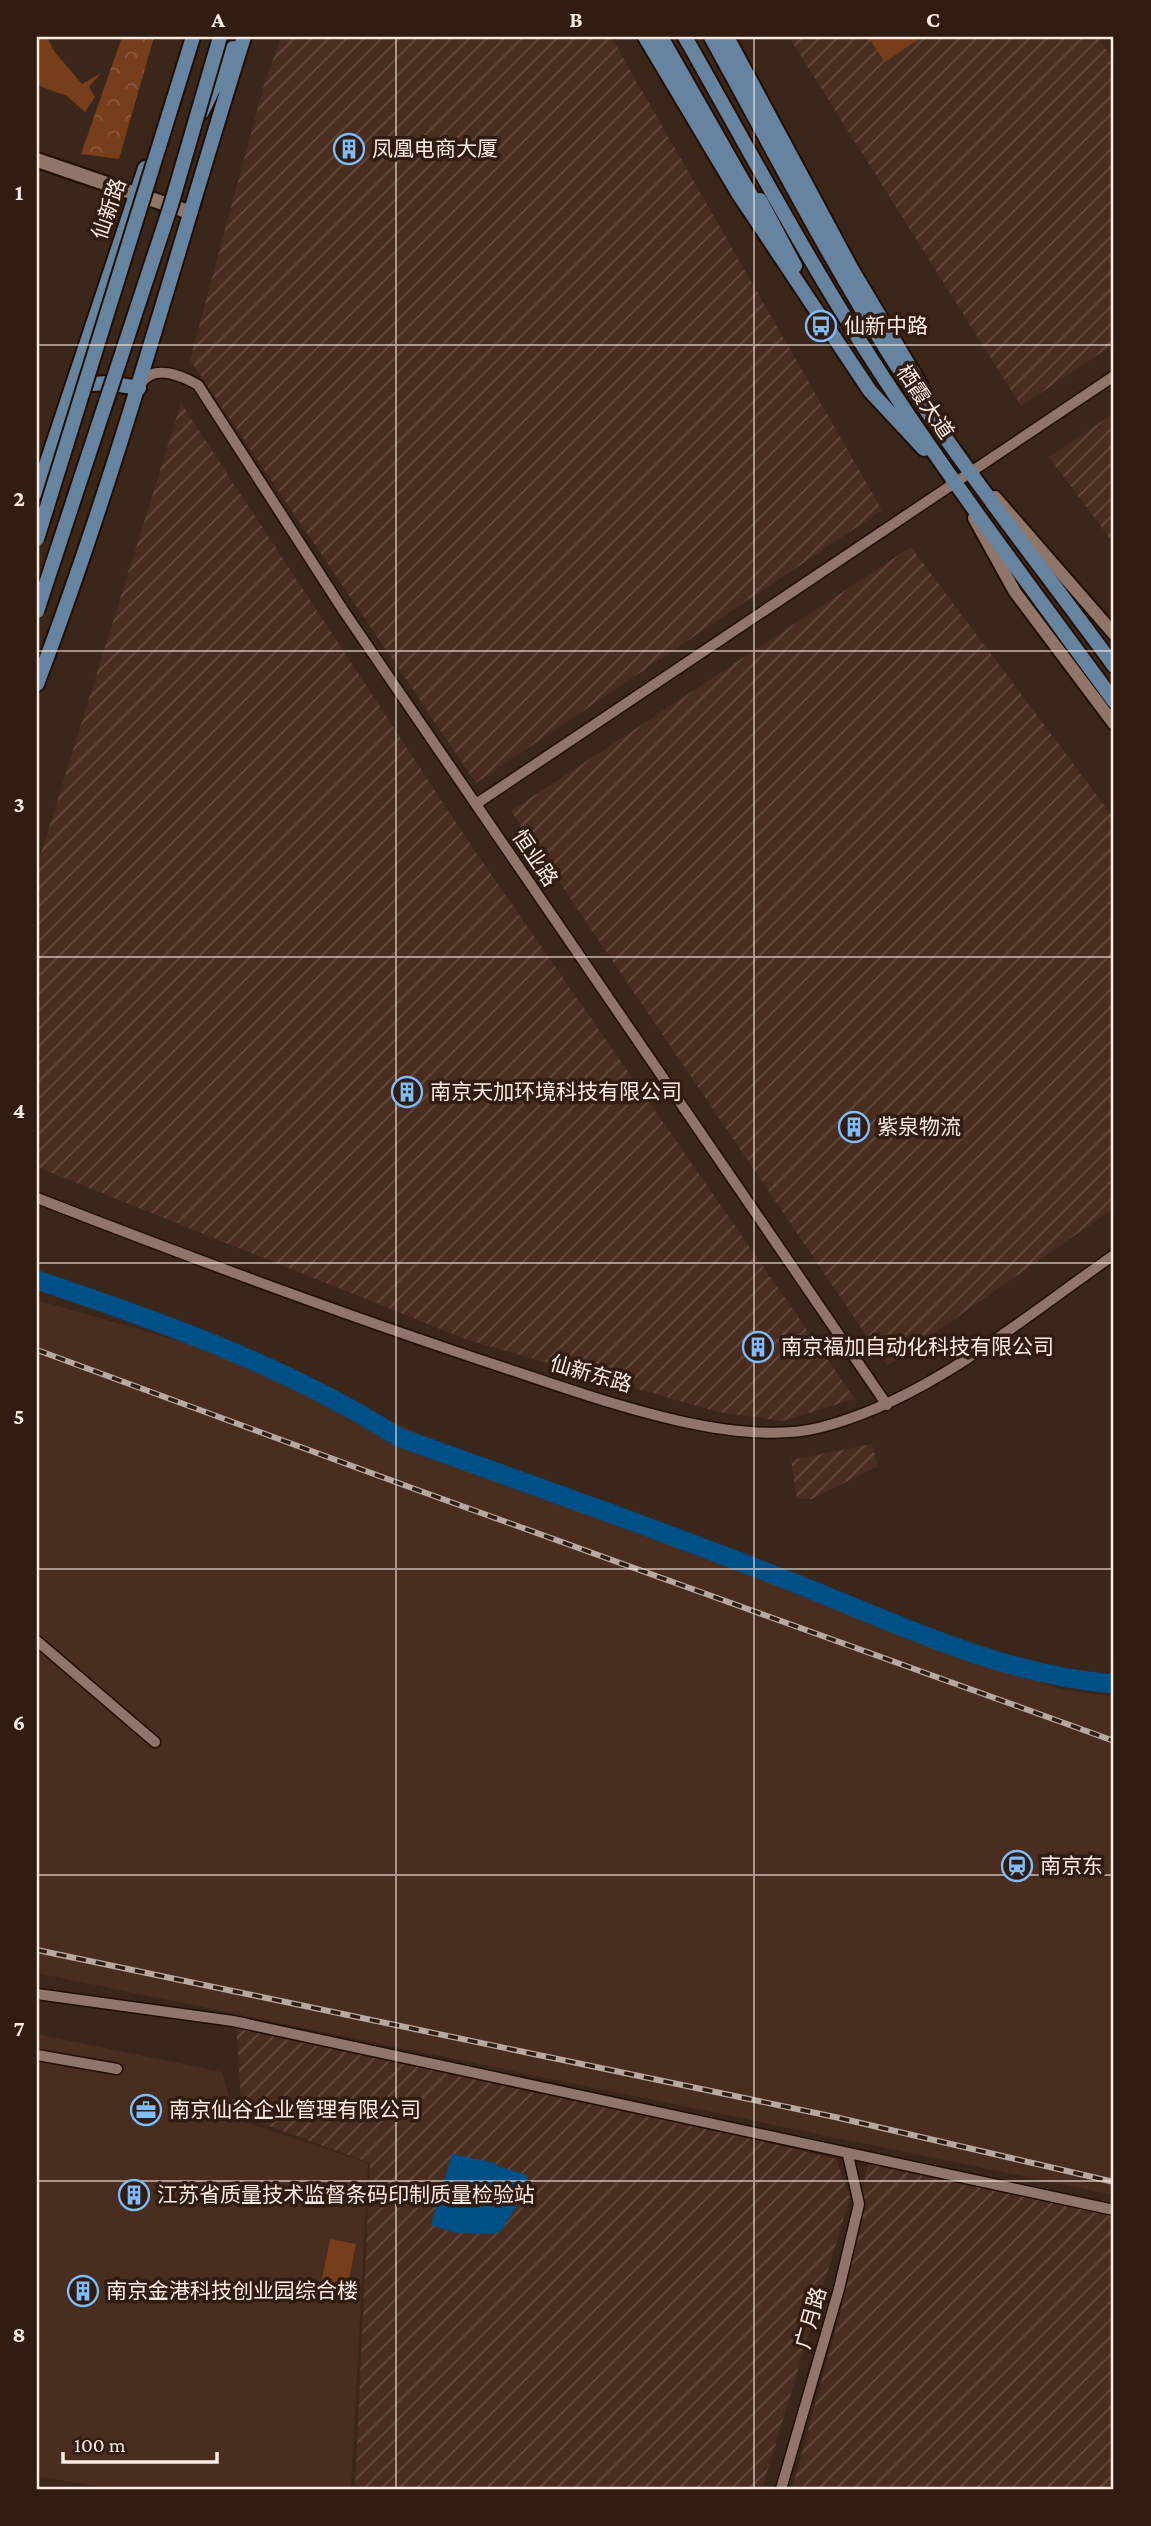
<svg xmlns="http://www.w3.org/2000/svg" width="1151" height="2526" font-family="'Crimson Pro','Noto Sans SC',serif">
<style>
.built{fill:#492e1f}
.industrial{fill:url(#industrial-furrows)}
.green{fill:#773e1b}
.park{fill:url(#park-crowns)}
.water{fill:#005088}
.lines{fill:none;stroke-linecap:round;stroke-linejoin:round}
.river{stroke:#005088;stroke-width:19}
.minor-casing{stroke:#210e04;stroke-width:13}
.tertiary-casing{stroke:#210e04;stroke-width:16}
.secondary-casing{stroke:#210e04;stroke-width:18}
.primary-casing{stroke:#210e04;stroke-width:18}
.minor{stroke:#8f7669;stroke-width:10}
.tertiary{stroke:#8f7669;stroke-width:12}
.secondary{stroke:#8f7669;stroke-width:14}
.primary{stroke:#6683a0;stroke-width:14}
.rail-casing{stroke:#b8a89f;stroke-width:6}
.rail{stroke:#301c11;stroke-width:3.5;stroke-dasharray:10;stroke-linecap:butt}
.primary-bridge-casing{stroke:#210e04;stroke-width:18;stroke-linecap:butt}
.primary-bridge{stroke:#6683a0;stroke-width:14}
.grid{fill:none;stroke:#faece4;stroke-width:2;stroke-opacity:0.55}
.labels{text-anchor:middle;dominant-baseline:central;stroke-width:7;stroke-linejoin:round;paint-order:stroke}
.poi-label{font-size:21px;fill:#faece4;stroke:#301c11;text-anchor:start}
.street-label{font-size:21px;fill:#faece4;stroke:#301c11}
.neatline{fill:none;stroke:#faece4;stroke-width:2.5}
.grid-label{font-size:23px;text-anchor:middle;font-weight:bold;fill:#faece4}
</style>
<defs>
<pattern id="industrial-furrows" width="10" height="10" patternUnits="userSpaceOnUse" patternTransform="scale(1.75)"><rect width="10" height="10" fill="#492e1f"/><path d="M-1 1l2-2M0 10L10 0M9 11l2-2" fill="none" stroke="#644c3f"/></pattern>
<pattern id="park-crowns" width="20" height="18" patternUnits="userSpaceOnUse" patternTransform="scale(1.75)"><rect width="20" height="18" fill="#773e1b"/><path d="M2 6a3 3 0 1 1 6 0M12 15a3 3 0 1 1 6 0" fill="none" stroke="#8b5a3c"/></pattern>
</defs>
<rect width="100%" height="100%" fill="#3b261a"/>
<path class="built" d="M 37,1300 L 279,1370 L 581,1507 L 1059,1689 L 1114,1697 L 1114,2195 L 37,1973 Z
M 37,2034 L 222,2072 L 235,2119 L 368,2163 L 351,2489 L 112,2489 L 37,2476 Z"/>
<path class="industrial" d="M 281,37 L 611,37 L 882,510 L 476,783 L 190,360 L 264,85 Z
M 789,37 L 1098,37 L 1114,61 L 1114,344 L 1021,406 Z
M 181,403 L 466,838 L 855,1399 L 782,1421 L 718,1412 L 468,1340 L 37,1167 L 37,866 Z
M 1114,413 L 1114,544 L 1049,457 Z
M 911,547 L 1114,818 L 1114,1208 L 887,1366 L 511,811 Z
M 872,1444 L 878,1466 L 812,1499 L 797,1499 L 791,1460 Z
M 236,2023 L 606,2102 L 836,2159 L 850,2197 L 762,2489 L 355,2489 L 370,2163 L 242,2116 Z
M 868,2160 L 1114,2211 L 1114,2489 L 792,2489 L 841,2311 Z"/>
<path class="green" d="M 37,37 L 47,37 L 54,51 L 82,84 L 101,73 L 89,87 L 95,97 L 85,112 L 67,96 L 37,85 Z
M 868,37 L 922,37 L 885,62 Z
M 330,2239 L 356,2244 L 347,2289 L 321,2284 Z"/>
<path class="park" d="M 122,37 L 154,37 L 119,159 L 81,154 Z"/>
<path class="water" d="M 452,2154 L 495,2163 L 497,2166 L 528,2175 L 526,2191 L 501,2231 L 493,2234 L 456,2233 L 431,2225 Z"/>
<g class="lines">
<path class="river" d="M 37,1280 C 162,1322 286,1366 398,1437 C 530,1484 662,1531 792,1582 C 896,1623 1001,1675 1114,1684"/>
<g class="minor-casing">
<path id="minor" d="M 141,384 C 153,363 182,376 198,385 L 343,610 L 887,1405
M 476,804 L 1114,376
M 37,1198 C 191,1258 347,1316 505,1368 C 590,1396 730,1449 818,1428 C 926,1402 1024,1317 1114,1255
M 37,1641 L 155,1742
M 37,1994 L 233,2021 L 1114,2210
M 37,2055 L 117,2069
M 781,2489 L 839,2289 L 859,2204 L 848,2155"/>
</g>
<g class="tertiary-casing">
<path id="tertiary" d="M 995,497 L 1114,634
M 974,518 L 1015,592 L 1114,724"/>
</g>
<g class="secondary-casing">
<path id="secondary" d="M 37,160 L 189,212"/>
</g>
<g class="primary-casing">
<path id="primary" d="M 645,37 L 738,193 L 870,391 L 924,449
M 661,37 L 760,211
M 685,37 C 747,146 806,258 874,363 C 949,479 1033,590 1114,701
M 711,37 C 769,142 824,250 888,352 C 957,461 1038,562 1114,666
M 727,37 L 851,268 L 920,384
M 202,112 L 233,48
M 760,200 L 795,266
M 77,385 L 107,383 L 139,388
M 37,492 L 145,168
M 37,684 C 118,472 176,253 244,37"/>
</g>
<use href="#minor" class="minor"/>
<use href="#tertiary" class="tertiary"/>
<use href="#secondary" class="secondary"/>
<use href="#primary" class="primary"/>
<g class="rail-casing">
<path id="rail" d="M 37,1350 L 412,1488 L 1114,1741
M 37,1950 L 835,2117 L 1114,2182"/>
</g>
<use href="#rail" class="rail"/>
<g class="primary-bridge-casing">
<path id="primary-bridge" d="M 37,539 L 193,37
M 37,611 L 171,205 L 220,37"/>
</g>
<use href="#primary-bridge" class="primary-bridge"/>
</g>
<path class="grid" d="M 396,37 L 396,2489M 754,37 L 754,2489M 37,345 L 1114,345M 37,651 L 1114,651M 37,957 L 1114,957M 37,1263 L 1114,1263M 37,1569 L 1114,1569M 37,1875 L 1114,1875M 37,2181 L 1114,2181"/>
<defs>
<g id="building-ring" transform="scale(1.575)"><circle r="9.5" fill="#301c11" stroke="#7ebdf9" stroke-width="1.5"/><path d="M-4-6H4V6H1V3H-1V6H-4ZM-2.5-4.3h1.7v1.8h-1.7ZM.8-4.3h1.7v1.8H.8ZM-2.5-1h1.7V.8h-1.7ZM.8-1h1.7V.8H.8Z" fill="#7ebdf9"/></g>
<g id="bus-ring" transform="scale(1.575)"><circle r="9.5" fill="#301c11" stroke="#7ebdf9" stroke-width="1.5"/><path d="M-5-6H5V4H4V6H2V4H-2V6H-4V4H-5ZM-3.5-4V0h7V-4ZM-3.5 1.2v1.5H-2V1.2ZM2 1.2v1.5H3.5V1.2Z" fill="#7ebdf9"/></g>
<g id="station-ring" transform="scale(1.575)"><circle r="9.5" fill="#301c11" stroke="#7ebdf9" stroke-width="1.5"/><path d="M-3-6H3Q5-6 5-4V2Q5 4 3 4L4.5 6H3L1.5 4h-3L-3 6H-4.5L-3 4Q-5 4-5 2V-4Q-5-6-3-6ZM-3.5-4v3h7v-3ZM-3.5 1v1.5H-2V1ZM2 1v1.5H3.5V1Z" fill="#7ebdf9"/></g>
<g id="office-ring" transform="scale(1.575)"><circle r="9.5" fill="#301c11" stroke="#7ebdf9" stroke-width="1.5"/><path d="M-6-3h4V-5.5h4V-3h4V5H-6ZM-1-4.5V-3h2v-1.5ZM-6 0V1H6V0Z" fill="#7ebdf9"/></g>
</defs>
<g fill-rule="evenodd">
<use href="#building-ring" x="349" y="149"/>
<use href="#bus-ring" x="821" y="326"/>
<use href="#building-ring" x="407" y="1092"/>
<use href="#building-ring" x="854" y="1127"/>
<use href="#building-ring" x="758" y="1347"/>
<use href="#station-ring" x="1017" y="1866"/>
<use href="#office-ring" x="146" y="2110"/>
<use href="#building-ring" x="134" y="2195"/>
<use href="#building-ring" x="83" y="2291"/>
</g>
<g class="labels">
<g class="poi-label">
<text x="372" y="149">凤凰电商大厦</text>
<text x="844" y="326">仙新中路</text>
<text x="430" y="1092">南京天加环境科技有限公司</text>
<text x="877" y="1127">紫泉物流</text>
<text x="781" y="1347">南京福加自动化科技有限公司</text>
<text x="1040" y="1866">南京东</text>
<text x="169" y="2110">南京仙谷企业管理有限公司</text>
<text x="157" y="2195">江苏省质量技术监督条码印制质量检验站</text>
<text x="106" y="2291">南京金港科技创业园综合楼</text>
</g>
<g class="street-label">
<text transform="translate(109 209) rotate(-71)">仙新路</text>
<text transform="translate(925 402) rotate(56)">栖霞大道</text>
<text transform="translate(535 858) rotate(56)">恒业路</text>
<text transform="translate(591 1374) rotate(16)">仙新东路</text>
<text transform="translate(811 2318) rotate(-74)">广月路</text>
</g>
</g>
<rect width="1151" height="2526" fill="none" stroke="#301c11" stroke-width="77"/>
<path d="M63 2452v10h154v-10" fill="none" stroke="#faece4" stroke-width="3.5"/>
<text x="74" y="2452" font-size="21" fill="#faece4" stroke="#301c11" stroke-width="5" paint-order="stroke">100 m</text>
<rect x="38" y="38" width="1074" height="2450" class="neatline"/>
<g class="grid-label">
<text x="218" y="27">A</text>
<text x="576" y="27">B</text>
<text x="933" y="27">C</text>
<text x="19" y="200">1</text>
<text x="19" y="506">2</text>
<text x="19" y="812">3</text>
<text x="19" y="1118">4</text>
<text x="19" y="1424">5</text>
<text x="19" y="1730">6</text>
<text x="19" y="2036">7</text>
<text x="19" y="2342">8</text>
</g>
</svg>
